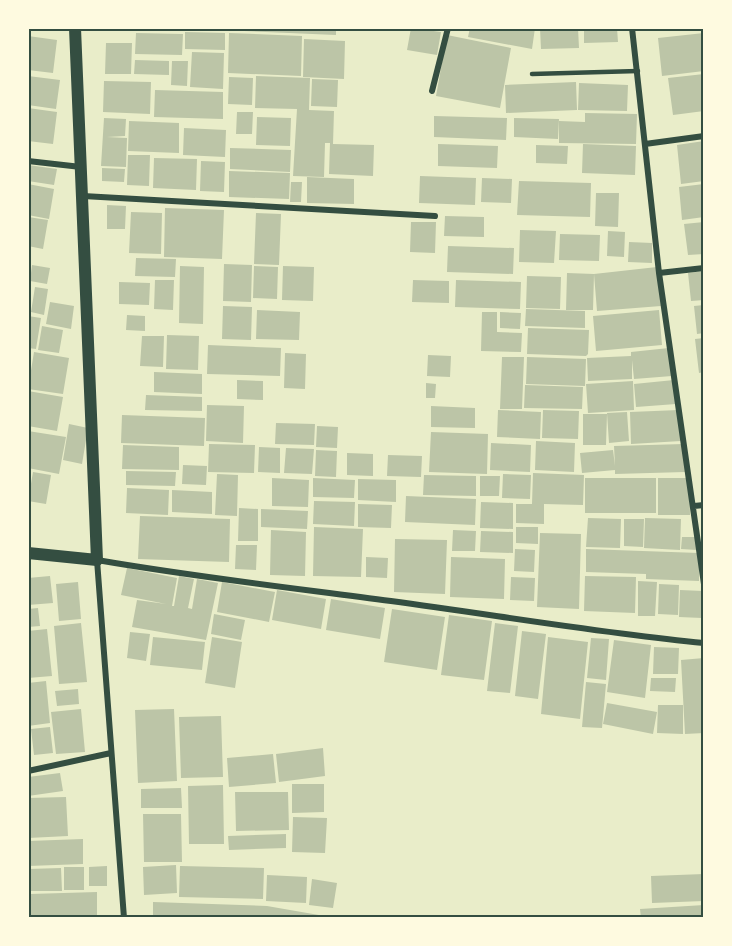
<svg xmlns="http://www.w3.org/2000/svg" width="732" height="946" font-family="'PT Sans Narrow',sans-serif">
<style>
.building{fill:#bcc5a7}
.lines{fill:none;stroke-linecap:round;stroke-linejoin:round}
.service{stroke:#344e41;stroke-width:4.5}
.minor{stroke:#344e41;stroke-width:6}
.secondary{stroke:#344e41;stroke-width:12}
.neatline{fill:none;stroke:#344e41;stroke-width:2}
</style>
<rect width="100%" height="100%" fill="#e9edc9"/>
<path class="building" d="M 220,28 L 336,28 L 336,35 L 220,30 Z
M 411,28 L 441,32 L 437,55 L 407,50 Z
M 470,28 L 535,28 L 532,49 L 468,37 Z
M 540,28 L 578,28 L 579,48 L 541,49 Z
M 584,28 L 617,28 L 618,42 L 584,43 Z
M 185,32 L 225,33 L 225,50 L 185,49 Z
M 136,33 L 183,34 L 182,55 L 135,54 Z
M 229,33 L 302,36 L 301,76 L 228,73 Z
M 704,33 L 704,71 L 662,76 L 658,38 Z
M 447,35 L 511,48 L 500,108 L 436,96 Z
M 28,36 L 57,40 L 53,73 L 28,70 Z
M 304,39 L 345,41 L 344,79 L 303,77 Z
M 106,43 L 132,43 L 131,74 L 105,74 Z
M 192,52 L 224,53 L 223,89 L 190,87 Z
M 135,60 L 169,61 L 169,75 L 134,74 Z
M 172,61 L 188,61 L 187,86 L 171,85 Z
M 704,74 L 704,111 L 673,115 L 668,78 Z
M 28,76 L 60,80 L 56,109 L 28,105 Z
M 256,76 L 310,78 L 309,110 L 334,111 L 333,144 L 374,145 L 373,176 L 329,174 L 330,143 L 325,143 L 324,177 L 293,176 L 297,109 L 255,108 Z
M 229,77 L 253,78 L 252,105 L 228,104 Z
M 312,79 L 338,80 L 337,107 L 311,106 Z
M 104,81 L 151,82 L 150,114 L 103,112 Z
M 576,82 L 577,110 L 506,113 L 505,85 Z
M 579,83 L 628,85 L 627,111 L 578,110 Z
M 155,90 L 223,92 L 223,119 L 154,117 Z
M 28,108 L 57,112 L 53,144 L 28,141 Z
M 237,112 L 253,112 L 252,134 L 236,134 Z
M 585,113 L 637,114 L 636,144 L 559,143 L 559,121 L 585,122 Z
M 434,116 L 507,118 L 506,140 L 434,137 Z
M 257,117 L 291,118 L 290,146 L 256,145 Z
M 104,118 L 126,119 L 125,136 L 107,137 L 127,138 L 126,167 L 101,166 Z
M 514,118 L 559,119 L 558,139 L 514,137 Z
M 129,121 L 179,123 L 179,153 L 128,151 Z
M 184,128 L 226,130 L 225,157 L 183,155 Z
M 704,141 L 704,181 L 681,184 L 677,145 Z
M 438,144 L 498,146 L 497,168 L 438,166 Z
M 583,144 L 636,146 L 635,175 L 582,173 Z
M 536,145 L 568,146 L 567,164 L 536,163 Z
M 230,148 L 291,150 L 290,172 L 230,169 Z
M 128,155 L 150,155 L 149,186 L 127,185 Z
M 154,158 L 197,159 L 196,190 L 153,188 Z
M 201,161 L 225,162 L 224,192 L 200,191 Z
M 28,165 L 57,169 L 54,185 L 28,181 Z
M 102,168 L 125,169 L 124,182 L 102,181 Z
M 229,171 L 290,173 L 289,199 L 229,197 Z
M 420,176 L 476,178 L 475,205 L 419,203 Z
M 307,177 L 354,179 L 354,204 L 307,203 Z
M 482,178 L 512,179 L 511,203 L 481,202 Z
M 519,181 L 591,183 L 590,217 L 517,215 Z
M 291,182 L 302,182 L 301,202 L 290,202 Z
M 28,184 L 54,189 L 49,219 L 28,215 Z
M 704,184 L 704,217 L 682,220 L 679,187 Z
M 596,193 L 619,193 L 618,227 L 595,226 Z
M 107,205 L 126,206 L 125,229 L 107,229 Z
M 165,208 L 224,210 L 222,259 L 164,257 Z
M 131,212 L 162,213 L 161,254 L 129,253 Z
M 256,213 L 281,214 L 279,265 L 254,264 Z
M 445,216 L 484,217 L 484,237 L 444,236 Z
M 28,217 L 48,220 L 43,249 L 28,246 Z
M 411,222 L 436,222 L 435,253 L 410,252 Z
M 704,222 L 704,254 L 688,255 L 684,224 Z
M 520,230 L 556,231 L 554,263 L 519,262 Z
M 608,231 L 625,232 L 624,257 L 607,256 Z
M 560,234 L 600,235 L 599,261 L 559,260 Z
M 629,242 L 652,243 L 652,263 L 628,262 Z
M 448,246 L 514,248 L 513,274 L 447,272 Z
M 136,258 L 176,259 L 175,277 L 135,276 Z
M 224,264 L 252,265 L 251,302 L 223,301 Z
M 32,265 L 50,268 L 47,284 L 30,281 Z
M 180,266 L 204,267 L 203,324 L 179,323 Z
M 254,266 L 278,267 L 277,299 L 253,298 Z
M 283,266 L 314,267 L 313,301 L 282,300 Z
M 657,267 L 661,306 L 597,311 L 594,274 L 593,310 L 566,310 L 567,273 L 594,274 Z
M 704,271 L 704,300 L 691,301 L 688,273 Z
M 527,276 L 561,277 L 560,309 L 526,308 Z
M 155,280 L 174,280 L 173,310 L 154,309 Z
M 413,280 L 449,281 L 449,303 L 412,302 Z
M 456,280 L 521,282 L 520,309 L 455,307 Z
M 119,282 L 150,283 L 149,305 L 119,304 Z
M 35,287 L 48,289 L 44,315 L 31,312 Z
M 50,302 L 74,306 L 71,329 L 46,324 Z
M 704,305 L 704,333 L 697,334 L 694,306 Z
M 223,306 L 252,307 L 251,340 L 222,339 Z
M 526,309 L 585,311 L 585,328 L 525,326 Z
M 257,310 L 300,312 L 299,340 L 256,339 Z
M 659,310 L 662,345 L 596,351 L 593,316 Z
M 482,312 L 497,312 L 497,332 L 522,333 L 521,352 L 481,351 Z
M 500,312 L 521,313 L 520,329 L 500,328 Z
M 127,315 L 145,316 L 145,331 L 126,330 Z
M 28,316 L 41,318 L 36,349 L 28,348 Z
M 42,326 L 63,330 L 59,353 L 38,350 Z
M 528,328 L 589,330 L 588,354 L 586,356 L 527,354 Z
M 167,335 L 199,336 L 198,370 L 166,369 Z
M 142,336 L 164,336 L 163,367 L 140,366 Z
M 704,338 L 704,372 L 699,373 L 695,339 Z
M 208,345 L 281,348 L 280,376 L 207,374 Z
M 669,348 L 672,376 L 634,379 L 632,360 L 632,379 L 588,381 L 587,358 L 631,356 L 631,352 Z
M 34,352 L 69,358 L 63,394 L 28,389 Z
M 285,353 L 306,354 L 305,389 L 284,388 Z
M 428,355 L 451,356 L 450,377 L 427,376 Z
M 502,357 L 524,357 L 522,409 L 500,409 Z
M 527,357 L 586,359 L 585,386 L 526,384 Z
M 154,372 L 202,374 L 202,394 L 154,392 Z
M 237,380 L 263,381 L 263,400 L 237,399 Z
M 674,380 L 676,404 L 636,407 L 634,384 Z
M 633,381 L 634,410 L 588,413 L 586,384 Z
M 426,383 L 436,384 L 435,398 L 426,398 Z
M 525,385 L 583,387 L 582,409 L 524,408 Z
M 28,391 L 63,397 L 57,431 L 28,426 Z
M 146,395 L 202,397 L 202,411 L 145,410 Z
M 207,405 L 244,406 L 243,443 L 206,441 Z
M 431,406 L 475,408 L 475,428 L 431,427 Z
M 498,410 L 541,412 L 540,439 L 497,437 Z
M 543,410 L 579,411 L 578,439 L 542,438 Z
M 679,410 L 681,441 L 631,444 L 630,412 Z
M 627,412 L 629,441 L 609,443 L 607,413 Z
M 583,414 L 607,414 L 606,445 L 583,445 Z
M 122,415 L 205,418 L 204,446 L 121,443 Z
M 276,423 L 315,424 L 314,445 L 275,444 Z
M 69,424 L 88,428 L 82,464 L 63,460 Z
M 317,426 L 338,427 L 337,448 L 316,447 Z
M 28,431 L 66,437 L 59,474 L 28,468 Z
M 431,432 L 488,434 L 487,474 L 429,472 Z
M 536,441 L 575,443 L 574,472 L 535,470 Z
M 491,443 L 531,445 L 530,472 L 490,470 Z
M 209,444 L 255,445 L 254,473 L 208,472 Z
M 684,444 L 685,472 L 615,474 L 615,470 L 582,473 L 580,453 L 613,450 L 615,466 L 614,446 Z
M 123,445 L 179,447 L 179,470 L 122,469 Z
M 259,447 L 280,448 L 280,473 L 258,472 Z
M 286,448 L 314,449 L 312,474 L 284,473 Z
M 316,450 L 337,451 L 336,477 L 315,476 Z
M 347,453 L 373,454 L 373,476 L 347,475 Z
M 388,455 L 422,456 L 421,477 L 387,476 Z
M 183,465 L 207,466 L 206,485 L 182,484 Z
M 126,471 L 176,472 L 175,486 L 126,485 Z
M 33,472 L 51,475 L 46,504 L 28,501 Z
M 533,473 L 584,475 L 583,505 L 544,504 L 544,524 L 516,523 L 516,504 L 532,504 Z
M 217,474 L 238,475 L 237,516 L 215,515 Z
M 503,474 L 531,475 L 530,499 L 502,498 Z
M 424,475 L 476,476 L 476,496 L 423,495 Z
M 480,476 L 500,476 L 499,496 L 480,496 Z
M 272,478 L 309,480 L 308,507 L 272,506 Z
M 313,478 L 355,480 L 354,498 L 313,497 Z
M 585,478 L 656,478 L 656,513 L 585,513 Z
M 658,478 L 689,478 L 690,515 L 658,515 Z
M 358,479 L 396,480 L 396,502 L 358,500 Z
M 127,488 L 169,490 L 168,515 L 126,513 Z
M 172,490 L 212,492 L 212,514 L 172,512 Z
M 406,496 L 476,499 L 475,525 L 405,522 Z
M 314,501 L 355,502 L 354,526 L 313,524 Z
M 481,502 L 513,503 L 513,529 L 480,528 Z
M 358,504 L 392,505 L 391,528 L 358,527 Z
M 239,508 L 258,509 L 258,541 L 238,541 Z
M 261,509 L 308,511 L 307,529 L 261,527 Z
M 140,516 L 230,519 L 229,562 L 138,559 Z
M 588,518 L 621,519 L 620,548 L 586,547 Z
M 645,518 L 681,519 L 680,550 L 644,548 Z
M 624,519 L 644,519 L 643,547 L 624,546 Z
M 314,527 L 363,529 L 361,577 L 313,576 Z
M 516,527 L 538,527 L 538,544 L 516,543 Z
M 271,530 L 306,532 L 305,576 L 270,575 Z
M 453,530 L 476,531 L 475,551 L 452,551 Z
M 481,531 L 513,532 L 513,553 L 480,552 Z
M 540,533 L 581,534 L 579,609 L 537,607 Z
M 682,537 L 697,537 L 697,550 L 681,549 Z
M 395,539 L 447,540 L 445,594 L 394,592 Z
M 236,545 L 257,545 L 256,570 L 235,569 Z
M 515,549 L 535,550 L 534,572 L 514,571 Z
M 586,549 L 699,553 L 699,581 L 646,579 L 646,574 L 586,572 Z
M 366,557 L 388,558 L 387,578 L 366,577 Z
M 451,557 L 505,559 L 504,599 L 450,597 Z
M 127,568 L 177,578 L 172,606 L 174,606 L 179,576 L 194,579 L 188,608 L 192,609 L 197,579 L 218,583 L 206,640 L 132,627 L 137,600 L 166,604 L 121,595 Z
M 50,576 L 53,603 L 28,605 L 28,578 Z
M 585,576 L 636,577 L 635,613 L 584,611 Z
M 511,577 L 535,578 L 534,601 L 510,600 Z
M 638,581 L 657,582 L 655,616 L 638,616 Z
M 78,582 L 81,619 L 59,621 L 56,584 Z
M 222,582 L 275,592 L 269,622 L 217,612 Z
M 659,584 L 679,585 L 678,615 L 658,614 Z
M 277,590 L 326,599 L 321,629 L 272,620 Z
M 680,590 L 703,591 L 702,618 L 679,617 Z
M 331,599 L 385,608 L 380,639 L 326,630 Z
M 38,608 L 40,626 L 28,627 L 28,609 Z
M 392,609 L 445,617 L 437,670 L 384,662 Z
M 214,614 L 245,620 L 241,640 L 211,634 Z
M 449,615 L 492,621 L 484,680 L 441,675 Z
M 81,623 L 87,682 L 59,684 L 54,626 Z
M 495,623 L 518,626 L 510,693 L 487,691 Z
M 47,629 L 52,676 L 28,678 L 28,631 Z
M 522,631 L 546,634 L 538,699 L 515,696 Z
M 130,632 L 150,634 L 146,661 L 127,658 Z
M 153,637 L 205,642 L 202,670 L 150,665 Z
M 212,637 L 242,642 L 235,688 L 205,683 Z
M 548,637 L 588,642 L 580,719 L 541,714 Z
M 591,638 L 609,639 L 606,680 L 587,678 Z
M 614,640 L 651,645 L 645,698 L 607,692 Z
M 654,647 L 679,648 L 678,674 L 653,674 Z
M 704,658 L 704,733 L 685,734 L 681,660 Z
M 651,678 L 676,678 L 675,692 L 650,691 Z
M 46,681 L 50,723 L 28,726 L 28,683 Z
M 586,682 L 606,684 L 602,728 L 582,727 Z
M 78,689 L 79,704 L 57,706 L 55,691 Z
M 607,703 L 657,712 L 653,734 L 603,724 Z
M 658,705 L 683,705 L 683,734 L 657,733 Z
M 81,709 L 85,752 L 56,754 L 51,712 Z
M 174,709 L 177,781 L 138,783 L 135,710 Z
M 221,716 L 223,777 L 181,778 L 179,717 Z
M 50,727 L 53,753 L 34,755 L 31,729 Z
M 323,748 L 325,776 L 279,782 L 276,754 Z
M 273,754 L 276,783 L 229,787 L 227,758 Z
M 60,773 L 63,791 L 28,796 L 28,777 Z
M 292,784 L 324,784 L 324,812 L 292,813 Z
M 223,785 L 224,844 L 189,844 L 188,786 Z
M 181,788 L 182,808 L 141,808 L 141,789 Z
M 235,792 L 288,792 L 289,830 L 236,831 Z
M 66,797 L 68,836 L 28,838 L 28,798 Z
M 143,814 L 181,814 L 182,862 L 144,862 Z
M 293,817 L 327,818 L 325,853 L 292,852 Z
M 286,834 L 286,848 L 229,850 L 228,836 Z
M 83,839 L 83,864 L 28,866 L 28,841 Z
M 176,865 L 177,893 L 144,895 L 143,867 Z
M 107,866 L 107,886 L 89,886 L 89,867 Z
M 180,866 L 264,868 L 263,899 L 179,897 Z
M 64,867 L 84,867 L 84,890 L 64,890 Z
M 61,868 L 62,891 L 28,891 L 28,869 Z
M 704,874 L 704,901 L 652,903 L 651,876 Z
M 267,875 L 307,877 L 306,903 L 266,901 Z
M 312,879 L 337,883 L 333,908 L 309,905 Z
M 97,892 L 97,916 L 31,918 L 30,894 Z
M 153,902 L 267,906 L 336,918 L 153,918 Z
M 704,905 L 704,918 L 641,918 L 640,909 Z"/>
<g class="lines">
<path class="service" d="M 532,74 L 638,71"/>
<path class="minor" d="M 632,28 L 659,273 L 704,584
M 432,91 L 448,28
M 645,144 L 704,136
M 28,161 L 81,167
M 83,196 L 435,216
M 659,273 L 704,268
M 694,506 L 704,505
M 28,771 L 111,753
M 124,918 L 97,560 C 195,577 293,588 391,601 C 496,615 599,633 704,643"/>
<path class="secondary" d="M 28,553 L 97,560 L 75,28"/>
</g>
<rect width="732" height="946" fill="none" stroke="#fefae0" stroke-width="60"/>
<rect x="30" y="30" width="672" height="886" class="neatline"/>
</svg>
